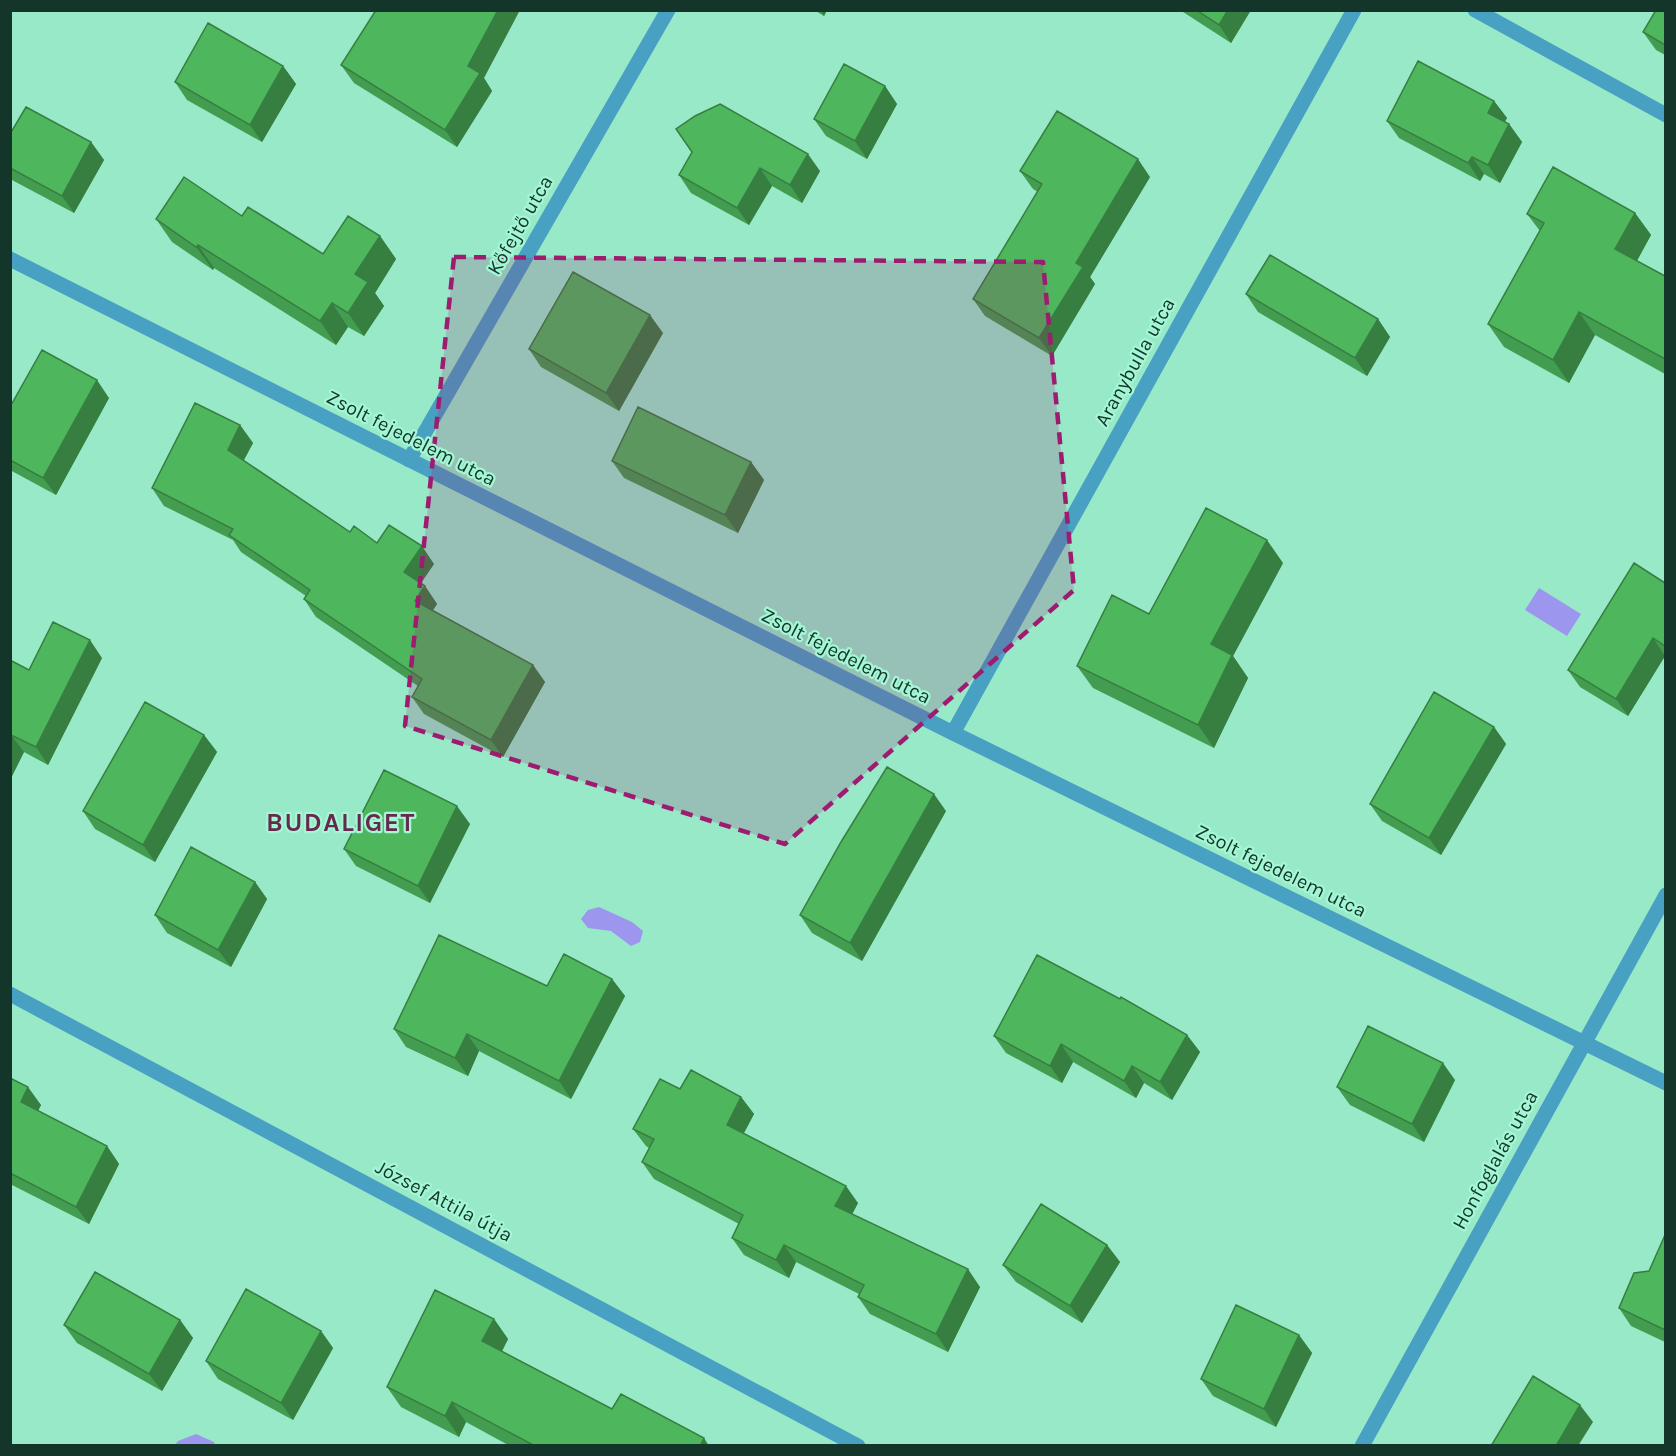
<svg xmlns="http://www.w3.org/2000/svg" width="1676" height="1456" font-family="Karla,sans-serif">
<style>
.water{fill:#9d96ee}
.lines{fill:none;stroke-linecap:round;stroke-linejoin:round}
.minor{stroke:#48a1c3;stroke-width:15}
.wall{fill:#439d50}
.shaded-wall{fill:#377f41}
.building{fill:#4eb65d;stroke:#377f41;stroke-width:1.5}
.marked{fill:#9d1c70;fill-opacity:0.2;stroke:#9d1c70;stroke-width:4.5;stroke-dasharray:12 8;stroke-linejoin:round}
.labels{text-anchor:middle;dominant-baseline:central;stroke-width:4.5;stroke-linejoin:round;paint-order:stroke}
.street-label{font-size:20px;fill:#14362a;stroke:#a4f7d5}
.district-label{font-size:26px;font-weight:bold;letter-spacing:1.5px;fill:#66284c;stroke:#a4f7d5}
</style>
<rect width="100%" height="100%" fill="#97e9c8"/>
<path class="water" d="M 1539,588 L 1581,614 L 1567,636 L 1525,610 Z
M 599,907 L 632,922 L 643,931 L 640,942 L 631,946 L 611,931 L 588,928 L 581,919 L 588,910 Z
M 196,1434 L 214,1442 L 215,1445 L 175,1445 L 178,1441 Z"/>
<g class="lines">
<path class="minor" d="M 1475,10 L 1666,115
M 10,259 L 953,733 L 1666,1083
M 409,460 L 668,10
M 953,733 L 1354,10
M 10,994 L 858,1446
M 1362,1446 L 1666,895"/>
</g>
<path class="wall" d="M 814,10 L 827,10 L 824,16 Z
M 1180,10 L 1251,10 L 1231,43 Z
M 1665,10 L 1665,55 L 1656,50 L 1643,32 Z
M 341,65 L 484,78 L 492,91 L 457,147 L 354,83 Z
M 283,66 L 296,84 L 262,142 L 187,100 L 175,82 Z
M 885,86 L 897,104 L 867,159 L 826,136 L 814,119 Z
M 1494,101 L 1507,118 L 1504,122 L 1509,124 L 1522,142 L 1500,183 L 1484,174 L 1480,181 L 1399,138 L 1387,121 Z
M 10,134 L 91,142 L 104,160 L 74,213 L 10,179 Z
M 692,152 L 820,171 L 802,203 L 772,186 L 749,225 L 691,193 L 679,175 Z
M 1020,171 L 1150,177 L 1090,277 L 1095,284 L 1052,356 L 985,316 L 973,299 L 1038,192 L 1033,189 Z
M 1635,213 L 1651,235 L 1637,261 L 1665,276 L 1665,374 L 1595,335 L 1569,383 L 1504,347 L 1488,324 L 1540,231 L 1527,214 Z
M 242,216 L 323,254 L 380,236 L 396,259 L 375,293 L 384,306 L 364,336 L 348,327 L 336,345 L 214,268 L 213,270 L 172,242 L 156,219 Z
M 1246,294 L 1378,319 L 1390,337 L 1367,376 L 1258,312 Z
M 663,333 L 619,411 L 541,367 L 529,349 Z
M 109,398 L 56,495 L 10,470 L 10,407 Z
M 240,425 L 253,443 L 244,460 L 350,532 L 434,564 L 421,583 L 425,586 L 437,604 L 433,610 L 533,665 L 545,682 L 503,757 L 424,714 L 412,697 L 418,686 L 316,617 L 304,599 L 306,596 L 241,552 L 233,540 L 164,506 L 152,488 Z
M 612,461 L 751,462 L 764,480 L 738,533 L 624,478 Z
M 1283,563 L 1233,656 L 1248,678 L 1214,748 L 1093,688 L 1077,666 L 1149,614 Z
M 1665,583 L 1665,656 L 1628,716 L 1580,687 L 1568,670 Z
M 102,658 L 48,765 L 24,752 L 12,776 L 10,776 L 10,660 L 29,670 Z
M 1494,727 L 1506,744 L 1441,855 L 1382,821 L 1370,804 Z
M 204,735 L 217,752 L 155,862 L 95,829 L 83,811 Z
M 946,811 L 862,961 L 812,933 L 800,915 Z
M 470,824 L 430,903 L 356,866 L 344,849 Z
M 255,882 L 267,899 L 231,967 L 167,933 L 155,915 Z
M 612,979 L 625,996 L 571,1099 L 479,1051 L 468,1076 L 406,1047 L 394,1029 L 547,986 Z
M 1187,1035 L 1200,1052 L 1172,1100 L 1144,1083 L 1136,1098 L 1073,1062 L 1062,1083 L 1006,1053 L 994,1036 Z
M 10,1078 L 41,1105 L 38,1111 L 107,1146 L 119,1164 L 89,1224 L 10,1184 Z
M 1455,1080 L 1424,1142 L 1350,1105 L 1337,1087 Z
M 680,1089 L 741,1097 L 754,1114 L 744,1133 L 858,1203 L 852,1214 L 980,1287 L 948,1352 L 870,1314 L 858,1297 L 859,1294 L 796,1262 L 789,1278 L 744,1255 L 732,1238 L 739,1224 L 654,1179 L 642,1162 L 649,1148 L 646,1146 L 633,1129 Z
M 1665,1235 L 1665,1342 L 1631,1326 L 1619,1308 L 1649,1271 Z
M 1107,1245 L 1120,1262 L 1082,1323 L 1016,1282 L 1003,1265 Z
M 494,1319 L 508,1339 L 502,1351 L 612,1409 L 709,1446 L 510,1446 L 466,1422 L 459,1437 L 401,1407 L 387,1387 Z
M 180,1320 L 193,1338 L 162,1391 L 77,1343 L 64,1325 Z
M 321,1331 L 333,1348 L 293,1420 L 218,1379 L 206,1361 Z
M 1299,1335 L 1312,1353 L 1276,1427 L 1213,1396 L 1201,1379 Z"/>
<path class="shaded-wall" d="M 498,10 L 520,10 L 484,78 L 492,91 L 457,147 L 445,130 L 468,66 Z
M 820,10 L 827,10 L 824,16 Z
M 1228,10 L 1251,10 L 1231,43 L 1219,25 Z
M 283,66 L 296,84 L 262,142 L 250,125 Z
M 885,86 L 897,104 L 867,159 L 855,141 Z
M 1494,101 L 1507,118 L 1500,131 L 1488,113 Z
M 1509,124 L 1522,142 L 1500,183 L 1488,165 Z
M 91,142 L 104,160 L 74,213 L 62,196 Z
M 808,154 L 820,171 L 802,203 L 790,185 Z
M 1472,157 L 1484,174 L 1480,181 L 1468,163 Z
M 1138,159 L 1150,177 L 1090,277 L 1095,284 L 1052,356 L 1039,338 L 1076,263 Z
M 760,168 L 772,186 L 749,225 L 737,208 Z
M 1635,213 L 1651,235 L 1631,271 L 1615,249 Z
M 380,236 L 396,259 L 375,293 L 384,306 L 364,336 L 348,313 L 355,274 Z
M 198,245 L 214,268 L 213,270 L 196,247 Z
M 332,303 L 348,327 L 336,345 L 320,321 Z
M 1579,312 L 1595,335 L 1569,383 L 1553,360 Z
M 650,315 L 663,333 L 619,411 L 606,393 Z
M 1378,319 L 1390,337 L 1367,376 L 1355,358 Z
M 97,380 L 109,398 L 56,495 L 43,478 Z
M 240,425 L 253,443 L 240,467 L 228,450 Z
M 751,462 L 764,480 L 738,533 L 725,515 Z
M 1267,540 L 1283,563 L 1233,656 L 1248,678 L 1214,748 L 1198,725 L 1211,644 Z
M 422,546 L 434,564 L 416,590 L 404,572 Z
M 425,586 L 437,604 L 428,618 L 415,601 Z
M 1653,638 L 1665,656 L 1628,716 L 1616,699 Z
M 90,640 L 102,658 L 48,765 L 36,747 Z
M 533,665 L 545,682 L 503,757 L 491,740 Z
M 1494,727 L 1506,744 L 1441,855 L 1429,838 Z
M 11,735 L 24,752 L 12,776 L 10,775 L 10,737 Z
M 204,735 L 217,752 L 155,862 L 143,845 Z
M 934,794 L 946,811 L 862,961 L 850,943 Z
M 457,806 L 470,824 L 430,903 L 418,886 Z
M 255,882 L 267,899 L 231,967 L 218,950 Z
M 612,979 L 625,996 L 571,1099 L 559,1081 Z
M 467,1034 L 479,1051 L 468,1076 L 455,1058 Z
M 1187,1035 L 1200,1052 L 1172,1100 L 1160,1082 Z
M 1061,1044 L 1073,1062 L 1062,1083 L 1050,1066 Z
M 1443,1063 L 1455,1080 L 1424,1142 L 1412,1124 Z
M 1132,1066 L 1144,1083 L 1136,1098 L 1124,1081 Z
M 28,1087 L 41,1105 L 33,1120 L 21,1102 Z
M 741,1097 L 754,1114 L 739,1142 L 727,1125 Z
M 107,1146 L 119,1164 L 89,1224 L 76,1207 Z
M 846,1186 L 858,1203 L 847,1224 L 835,1206 Z
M 784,1245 L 796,1262 L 789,1278 L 776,1260 Z
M 1107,1245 L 1120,1262 L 1082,1323 L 1070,1306 Z
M 968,1269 L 980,1287 L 948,1352 L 936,1334 Z
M 494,1319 L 508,1339 L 497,1361 L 482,1341 Z
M 180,1320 L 193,1338 L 162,1391 L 149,1374 Z
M 321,1331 L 333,1348 L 293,1420 L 281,1403 Z
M 1299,1335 L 1312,1353 L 1276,1427 L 1264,1409 Z
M 452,1402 L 466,1422 L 459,1437 L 445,1416 Z
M 1580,1405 L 1593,1422 L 1578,1446 L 1556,1446 Z
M 704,1438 L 709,1446 L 700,1446 Z"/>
<path class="building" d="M 376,10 L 498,10 L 468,66 L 480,73 L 445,130 L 341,65 Z
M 1196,10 L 1228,10 L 1219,25 Z
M 1656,10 L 1665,10 L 1665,45 L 1643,32 Z
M 208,23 L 283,66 L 250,125 L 175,82 Z
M 1418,61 L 1494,101 L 1488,113 L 1509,124 L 1488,165 L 1472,157 L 1468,163 L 1387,121 Z
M 844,64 L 885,86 L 855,141 L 814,119 Z
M 720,104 L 808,154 L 790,185 L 760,168 L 737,208 L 679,175 L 692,152 L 676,129 L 695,116 Z
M 26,107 L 91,142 L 62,196 L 10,168 L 10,134 Z
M 1057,111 L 1138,159 L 1076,263 L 1083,267 L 1039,338 L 973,299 L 1042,184 L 1020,171 Z
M 1553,167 L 1635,213 L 1615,249 L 1665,276 L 1665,359 L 1579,312 L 1553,360 L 1488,324 L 1544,223 L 1527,214 Z
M 184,177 L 242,216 L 248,207 L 323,254 L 348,216 L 380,236 L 355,274 L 368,282 L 348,313 L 332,303 L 320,321 L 198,245 L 196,247 L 156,219 Z
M 1270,255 L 1378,319 L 1355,358 L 1246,294 Z
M 573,272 L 650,315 L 606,393 L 529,349 Z
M 42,350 L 97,380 L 43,478 L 10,460 L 10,407 Z
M 195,403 L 240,425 L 228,450 L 350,532 L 354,526 L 377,543 L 389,525 L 422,546 L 404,572 L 425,586 L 415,601 L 533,665 L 491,740 L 412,697 L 422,679 L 304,599 L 310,590 L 229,535 L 233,529 L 152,488 Z
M 638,407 L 751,462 L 725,515 L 612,461 Z
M 1206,508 L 1267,540 L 1211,644 L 1232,655 L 1198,725 L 1077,666 L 1112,595 L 1149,614 Z
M 1634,563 L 1665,583 L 1665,646 L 1653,638 L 1616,699 L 1568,670 Z
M 53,622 L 90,640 L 36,747 L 11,735 L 10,737 L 10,660 L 29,670 Z
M 1434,692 L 1494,727 L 1429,838 L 1370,804 Z
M 145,702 L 204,735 L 143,845 L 83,811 Z
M 887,767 L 934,794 L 850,943 L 800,915 L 841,842 Z
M 384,770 L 457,806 L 418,886 L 344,849 Z
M 191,847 L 255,882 L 218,950 L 155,915 Z
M 439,935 L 547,986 L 564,954 L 612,979 L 559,1081 L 467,1034 L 455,1058 L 394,1029 Z
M 1037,955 L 1120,999 L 1121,997 L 1187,1035 L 1160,1082 L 1132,1066 L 1124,1081 L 1061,1044 L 1050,1066 L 994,1036 Z
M 1368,1026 L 1443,1063 L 1412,1124 L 1337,1087 Z
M 691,1070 L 741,1097 L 727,1125 L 846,1186 L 835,1206 L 968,1269 L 936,1334 L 858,1297 L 864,1285 L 784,1245 L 776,1260 L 732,1238 L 743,1215 L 642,1162 L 654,1139 L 633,1129 L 660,1079 L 680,1089 Z
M 10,1078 L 28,1087 L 21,1102 L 107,1146 L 76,1207 L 10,1173 Z
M 1041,1204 L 1107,1245 L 1070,1306 L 1003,1265 Z
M 1665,1235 L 1665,1330 L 1619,1308 L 1634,1273 L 1649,1271 Z
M 95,1272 L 180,1320 L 149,1374 L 64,1325 Z
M 246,1289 L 321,1331 L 281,1403 L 206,1361 Z
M 435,1290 L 494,1319 L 482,1341 L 612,1409 L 621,1394 L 704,1438 L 700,1446 L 535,1446 L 452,1402 L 445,1416 L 387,1387 Z
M 1236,1305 L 1299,1335 L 1264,1409 L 1201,1379 Z
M 1533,1376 L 1580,1405 L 1556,1446 L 1491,1446 Z"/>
<path class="marked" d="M 454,257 L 1043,262 L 1074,590 L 785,844 L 405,726 Z"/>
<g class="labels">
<g class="street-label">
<text transform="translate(520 225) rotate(-60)">Kőfejtő utca</text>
<text transform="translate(1135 362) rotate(-61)">Aranybulla utca</text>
<text transform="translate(411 438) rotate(27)">Zsolt fejedelem utca</text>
<text transform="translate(846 656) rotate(27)">Zsolt fejedelem utca</text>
<text transform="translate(1281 871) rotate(26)">Zsolt fejedelem utca</text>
<text transform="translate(1495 1160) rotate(-61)">Honfoglalás utca</text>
<text transform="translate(444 1201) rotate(28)">József Attila útja</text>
</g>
<g class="district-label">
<text x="341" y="822">BUDALIGET</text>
</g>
</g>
<rect width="1676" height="1456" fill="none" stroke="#14362a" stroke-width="24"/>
</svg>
